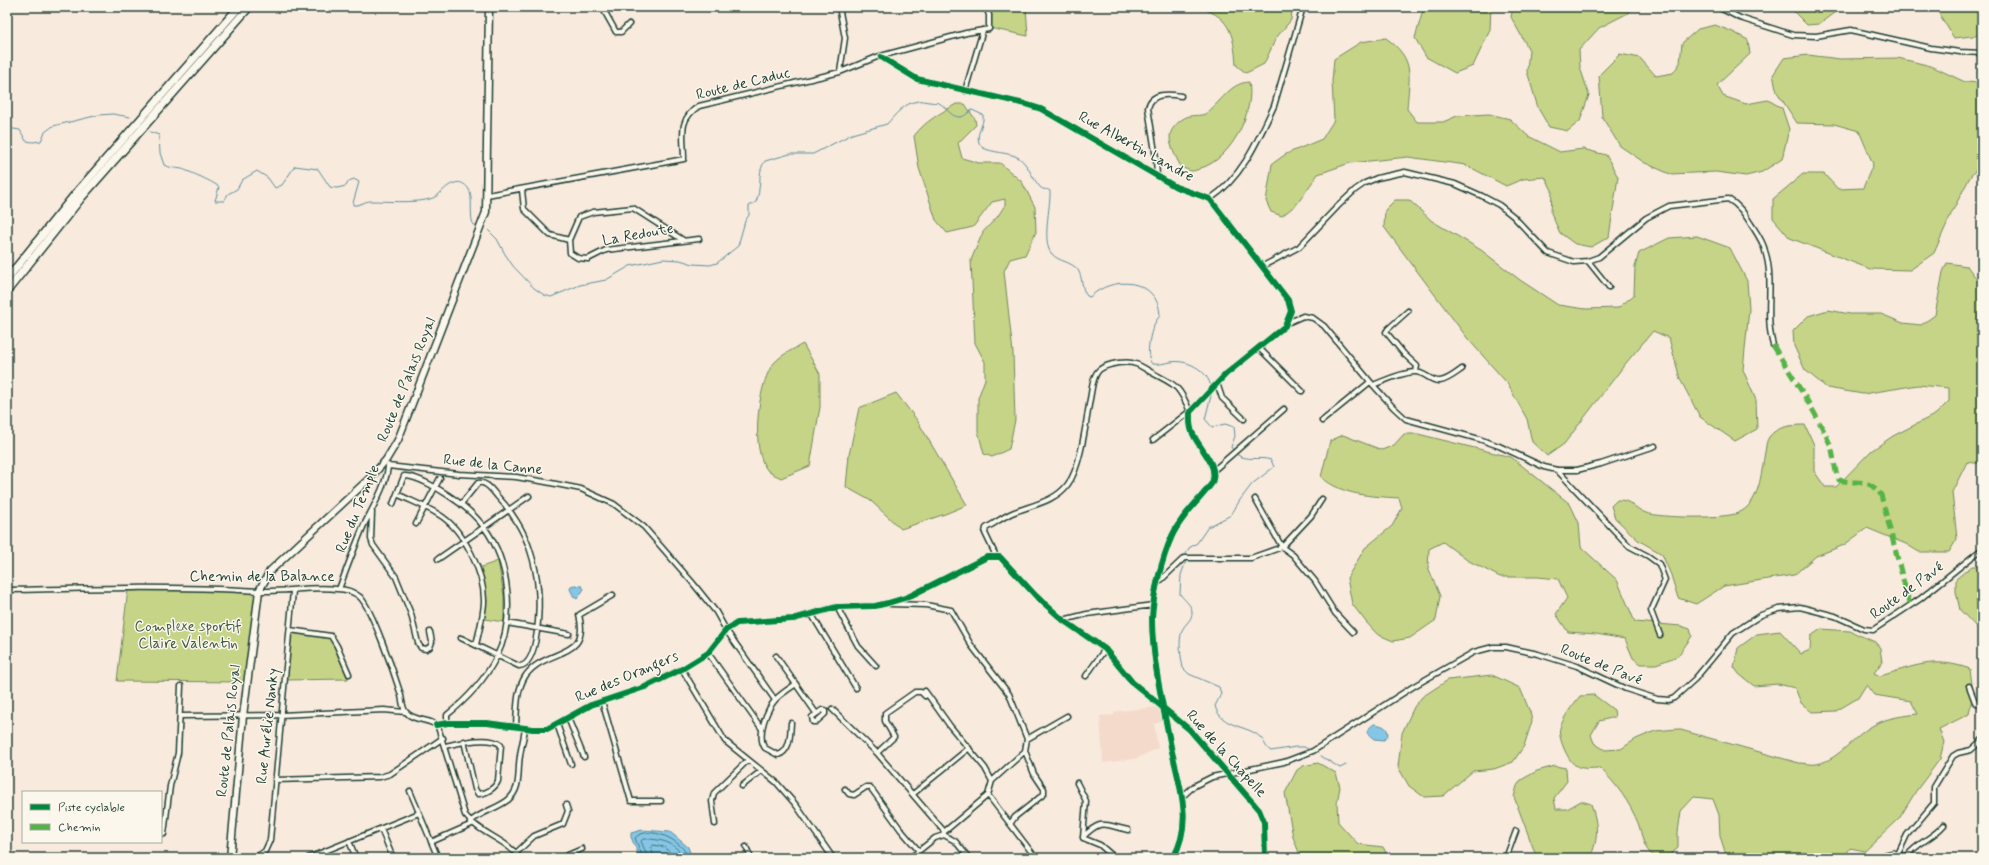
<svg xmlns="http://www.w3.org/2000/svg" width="1989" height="865" font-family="Mynerve,sans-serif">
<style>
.built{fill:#f4dacb}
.green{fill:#c6d487;stroke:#72885e}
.water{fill:#85c6e6;stroke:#5c8f9f}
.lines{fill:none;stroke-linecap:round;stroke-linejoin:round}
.shore{stroke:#48747b;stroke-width:1}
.stream{stroke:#5c8f9f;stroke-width:1}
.minor-casing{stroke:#1f3d34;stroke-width:7}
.secondary-casing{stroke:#1f3d34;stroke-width:8}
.primary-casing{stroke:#1f3d34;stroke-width:9}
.trunk-casing{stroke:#1f3d34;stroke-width:10}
.minor{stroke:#fbf7ec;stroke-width:4}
.secondary{stroke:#fbf7ec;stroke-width:5.5}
.primary{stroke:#fbf7ec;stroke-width:6}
.trunk{stroke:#fbf7ec;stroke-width:7}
.quiet{stroke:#55b346;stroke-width:5;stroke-dasharray:10 5;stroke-linecap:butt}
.cycleway-casing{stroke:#fbf7ec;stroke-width:8}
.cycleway{stroke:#00873e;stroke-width:6}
.labels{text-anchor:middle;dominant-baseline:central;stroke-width:3;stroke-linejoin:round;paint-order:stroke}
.street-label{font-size:15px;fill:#1f3d34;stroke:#fbf7ec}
.park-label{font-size:15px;fill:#405b45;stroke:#fbf7ec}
</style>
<rect width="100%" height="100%" fill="#f8eadd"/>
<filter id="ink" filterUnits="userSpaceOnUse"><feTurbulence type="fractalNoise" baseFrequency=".025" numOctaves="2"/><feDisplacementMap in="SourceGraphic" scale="8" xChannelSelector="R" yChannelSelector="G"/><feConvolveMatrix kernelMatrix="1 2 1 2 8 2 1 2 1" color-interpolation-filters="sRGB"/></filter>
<g filter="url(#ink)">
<path class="built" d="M 1159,707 L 1162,710 L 1164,721 L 1154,724 L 1158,748 L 1135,759 L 1103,763 L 1100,716 L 1114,715 L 1115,712 L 1121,711 Z"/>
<path class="green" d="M 634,7 L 659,7 L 656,11 L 637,11 Z
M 987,7 L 1026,7 L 1028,36 L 989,28 Z
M 1195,7 L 1289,7 L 1292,10 L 1291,20 L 1276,38 L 1264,64 L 1246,73 L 1236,65 C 1234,33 1229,14 1195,7 Z
M 1424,7 L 1491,7 L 1490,30 L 1473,66 L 1455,73 L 1426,57 L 1415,38 Z
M 1513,7 L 1635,7 L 1630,12 L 1599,28 L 1579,50 L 1580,67 L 1589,95 L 1580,121 L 1568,131 L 1549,127 L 1538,108 L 1527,71 L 1529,50 L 1511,17 Z
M 1791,7 L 1842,7 L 1819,24 L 1807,25 L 1794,12 Z
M 1897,7 L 1982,7 L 1982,35 L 1954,38 L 1935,7 Z
M 1715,25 L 1733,32 L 1748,40 L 1750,54 L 1717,85 L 1723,96 L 1746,104 L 1768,100 L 1782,108 L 1789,129 L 1782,159 L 1762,172 L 1746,176 L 1716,172 L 1670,174 L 1645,163 L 1620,146 L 1602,117 L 1599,75 L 1620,54 L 1640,58 L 1656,76 L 1673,73 L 1680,63 L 1682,43 L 1698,29 Z
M 1386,38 C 1416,60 1409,75 1407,109 L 1417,122 L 1443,122 L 1457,116 L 1489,114 L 1510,119 L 1528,136 L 1560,152 L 1583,149 L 1606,155 L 1618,177 L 1609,237 L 1591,247 L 1575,244 L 1560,233 L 1551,213 L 1552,190 L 1545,177 L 1523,179 L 1506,186 L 1466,165 L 1408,157 L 1350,163 L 1318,174 L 1297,204 L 1282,216 L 1271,212 L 1266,201 L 1272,164 L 1286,154 L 1322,139 L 1334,120 L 1332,81 L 1334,59 L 1361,42 Z
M 1808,55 L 1840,59 L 1898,58 L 1931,66 L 1965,82 L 1982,83 L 1982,163 L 1970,177 L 1952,212 L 1934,253 L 1910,270 L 1870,269 L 1790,238 L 1773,218 L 1773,199 L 1803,174 L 1824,174 L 1838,189 L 1863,188 L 1873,164 L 1859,131 L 1834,124 L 1797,123 L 1777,92 L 1773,75 L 1784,58 Z
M 1249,82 C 1255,112 1231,159 1201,168 C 1199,169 1195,171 1192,171 C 1189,171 1184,168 1181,167 C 1176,157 1167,142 1171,132 C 1174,125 1183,117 1190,116 C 1195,115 1200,116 1205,114 C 1220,104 1229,83 1249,82 Z
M 956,104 L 965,104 L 975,119 L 976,125 L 958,143 L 962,158 L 979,163 L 1000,163 L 1022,182 L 1035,207 L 1036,232 L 1025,255 L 1010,259 L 1004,271 L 1013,353 L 1015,420 L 1009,449 L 992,457 L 984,454 L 978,431 L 978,398 L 985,379 L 985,362 L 975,343 L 971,260 L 983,232 L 998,216 L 1005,205 L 1005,199 L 992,202 L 973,227 L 947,233 L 936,220 L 919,168 L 914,136 C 925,121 941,113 956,104 Z
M 1395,200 L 1409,200 L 1432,221 L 1481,250 L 1520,280 L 1558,305 L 1586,309 L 1618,308 L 1634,295 L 1635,267 L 1639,253 L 1669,238 L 1697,236 L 1730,248 L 1747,281 L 1749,309 L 1743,370 L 1756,400 L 1757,429 L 1735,441 L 1700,417 L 1680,379 L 1669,338 L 1653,331 L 1626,363 L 1564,444 L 1547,456 L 1532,442 L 1527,419 L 1507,383 L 1468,339 L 1384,227 L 1385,210 Z
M 1947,263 L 1967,266 L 1982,286 L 1982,464 L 1967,462 L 1952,492 L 1957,539 L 1949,552 L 1919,552 L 1906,544 L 1867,528 L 1844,545 L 1816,556 L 1794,575 L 1724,586 L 1696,604 L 1678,598 L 1671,575 L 1662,554 L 1638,540 L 1615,518 L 1611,506 L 1617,500 C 1630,499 1635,509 1646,513 C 1661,518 1723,519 1738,513 C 1760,504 1761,473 1765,452 C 1766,447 1766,441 1769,437 C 1777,426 1792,425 1805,425 L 1814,445 L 1814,471 L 1825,487 L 1836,487 L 1871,451 L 1893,436 L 1936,414 L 1949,401 L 1949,388 L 1918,385 L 1863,394 L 1827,388 L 1805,370 L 1794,346 L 1793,331 L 1808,316 L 1828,310 L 1850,314 L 1881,314 L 1903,323 L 1921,325 L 1935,315 L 1943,272 Z
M 803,344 L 820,374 L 820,407 L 810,466 L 781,478 C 778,476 771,474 768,471 C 750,451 758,388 771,367 C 778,356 792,350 803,344 Z
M 896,393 L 917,420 L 967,505 L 945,514 L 901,529 L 871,501 L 846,487 L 849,455 L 859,408 Z
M 1404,434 L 1418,434 L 1511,457 L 1570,504 L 1579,523 L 1581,547 L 1617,580 L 1635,622 L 1681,626 L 1690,629 L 1692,636 L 1678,656 L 1656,664 L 1641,664 L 1633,658 L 1625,639 L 1596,634 L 1568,632 L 1556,614 L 1567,598 L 1558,579 L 1538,577 L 1500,577 L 1467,560 L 1443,542 L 1429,549 L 1428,567 L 1440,596 L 1436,620 L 1410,638 L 1393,641 L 1377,634 L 1366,622 L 1352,604 L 1347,578 L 1365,548 L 1392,526 L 1402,508 L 1399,498 C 1371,496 1343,496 1321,477 L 1330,441 L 1343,435 L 1382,450 L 1394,445 Z
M 498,561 L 504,596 L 504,622 L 484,619 L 485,604 L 479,568 Z
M 1972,566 L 1978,566 L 1982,570 L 1982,633 L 1960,610 L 1956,592 L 1956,579 Z
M 128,589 L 259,591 L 247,682 L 117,681 Z
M 1821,629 L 1850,631 L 1875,642 L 1880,648 L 1882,662 L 1874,673 L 1880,676 C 1916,666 1933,656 1970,669 L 1973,693 L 1969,714 L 1939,729 L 1944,742 L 1940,759 L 1916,791 L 1899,819 L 1865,851 L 1850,848 L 1844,858 L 1798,858 L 1797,856 L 1793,858 L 1727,858 L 1720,836 L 1719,815 L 1713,799 L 1694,797 L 1681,811 L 1678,832 L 1678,848 C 1670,855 1664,861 1654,856 C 1643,850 1642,833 1638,823 C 1629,801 1616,784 1600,768 C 1592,768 1581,770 1575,765 C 1568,761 1557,736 1560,728 C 1564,716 1572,706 1580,696 L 1594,695 L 1614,710 L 1615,717 L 1599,721 L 1591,735 L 1594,743 L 1605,750 L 1621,749 L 1636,739 L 1655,731 L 1677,729 L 1799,763 C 1805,763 1812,765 1817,764 C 1841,759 1854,734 1876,724 C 1889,717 1903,716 1918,714 L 1911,701 L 1874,695 L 1866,685 L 1858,698 L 1836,711 L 1812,712 L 1801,703 L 1795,688 L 1778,684 L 1754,686 L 1739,674 L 1734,667 L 1738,648 L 1757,634 L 1780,631 L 1801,654 L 1810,650 L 1811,636 Z
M 292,633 L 329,636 L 334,643 L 348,679 L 286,680 Z
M 1492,675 L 1520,688 L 1530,712 L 1532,721 L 1524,746 L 1513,762 L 1494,769 L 1473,771 L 1443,796 L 1424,797 L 1409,786 L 1398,767 L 1402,733 L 1414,707 L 1422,697 L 1448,680 Z
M 1318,763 L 1336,773 L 1340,787 L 1337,803 L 1338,822 L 1358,844 L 1383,847 L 1389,858 L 1301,858 L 1293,837 L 1285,793 L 1297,770 L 1303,766 Z
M 1555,766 L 1566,768 L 1567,781 L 1554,798 L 1556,809 L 1567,809 L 1581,801 L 1591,804 C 1598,824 1599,838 1590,858 L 1537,858 L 1514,797 L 1517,786 L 1521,780 L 1537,771 Z"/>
<path class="water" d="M 574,585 L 582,586 L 584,589 L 577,599 L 574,597 L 570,589 L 571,586 Z
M 1374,724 C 1381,725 1388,726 1388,735 L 1384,740 L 1374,739 L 1367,733 L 1368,729 Z
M 642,830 L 670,832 L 688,847 L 692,858 L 640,858 L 631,837 L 631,833 Z"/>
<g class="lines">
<path class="shore" d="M 643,858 L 635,838 C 648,824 684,840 688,858
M 648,858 L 641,841 L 643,839 C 659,839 676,841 683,858
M 654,858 L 651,847 L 653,845 L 664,847 L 676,858"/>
<path class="stream" d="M 7,128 L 20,130 L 26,141 L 33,142 L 41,141 L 45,132 L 53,126 L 99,115 L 113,114 L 130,117
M 150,132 L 159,135 L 160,153 L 164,165 C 170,168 176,168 182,169 C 188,171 216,183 219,187 L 215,201 L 224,201 L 228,194 L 237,189 L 242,180 L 257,171 L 268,178 L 275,188 L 282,185 L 295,166 L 318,169 L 330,187 L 337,188 L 346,186 L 349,181 L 354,179 L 359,182 L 353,203 L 353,205 C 360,206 364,201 371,201 C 386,201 423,204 435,197 C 442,193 446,185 455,183 C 460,181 465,184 468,188 C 474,196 469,213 473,224 L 477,226
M 488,230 L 497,239 L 505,254 L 513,266 L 534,288 L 544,295 L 551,297 L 580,285 L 606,280 L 630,266 L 663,259 L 680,260 L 693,264 L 710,265 L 717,263 L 738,246 L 745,221 L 749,215 L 749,206 L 756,202 C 757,198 759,194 759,189 C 761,179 758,171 765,161 L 790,154 L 813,154 L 852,134 L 887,124 C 895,115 904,103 918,101 C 922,100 926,102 930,102 C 933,103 936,102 939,103 C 947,107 949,116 959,117 C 965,117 967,113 972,110 L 983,115 C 985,125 974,134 980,145 C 984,152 1005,152 1015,156 C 1027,160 1031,177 1040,187 C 1044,191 1047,188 1050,191 C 1051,205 1041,244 1052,254 C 1059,262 1071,261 1078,270 C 1083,278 1081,289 1087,296 L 1090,297 C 1112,275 1158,278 1160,315 C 1159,318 1156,320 1155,323 C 1150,332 1145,356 1152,364 C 1159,365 1164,363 1171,362 C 1187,359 1208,370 1211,387
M 1212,392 L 1205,419 L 1212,427 L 1225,424 L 1234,427 L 1235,436 L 1231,447 L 1234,452
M 1186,554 L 1189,548 L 1197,543 L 1208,527 L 1231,515 L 1240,500 L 1252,484 L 1274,467 L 1271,460 C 1259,456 1247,462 1236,454
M 1186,561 L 1181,575 L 1180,594 C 1184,600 1192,605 1192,612 C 1193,620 1184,624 1182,631 C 1178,642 1181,657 1183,668 L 1189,674 L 1219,687 L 1221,694 L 1215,706 C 1221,728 1248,725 1260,737 C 1265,741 1265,748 1271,751 L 1296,747 L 1304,747 L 1310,750
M 1321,756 L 1340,768 L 1346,765"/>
<g class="minor-casing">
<path id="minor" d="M 602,7 L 616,32 L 621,32 L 629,24
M 839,7 L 845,38 L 840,72
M 1718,7 L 1740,18 L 1793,35 L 1816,36 L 1851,30 L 1931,48 L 1960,52 L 1982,53
M 881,57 L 917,79 L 1025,104 L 1041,109 L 1176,187 L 1210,199 L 1288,300 L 1291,311 L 1285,326 L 1226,374 L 1190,412 C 1190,420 1189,427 1193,434 C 1200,450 1219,464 1212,483 C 1199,501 1181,516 1172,536 C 1162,558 1153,594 1152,618 C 1152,661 1163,705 1171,747 C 1179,785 1194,822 1173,858
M 965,91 L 983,30
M 1157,176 L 1156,158 L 1148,108 C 1151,92 1169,94 1181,96
M 522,190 L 524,209 L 550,235 L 569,240
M 487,195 L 684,159 C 684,136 677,120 699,106 L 840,72 L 877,57 L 966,33 L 989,29 L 989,15 L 986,7
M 1210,199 C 1242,178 1258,140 1274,106 L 1303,7
M 683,240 L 633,208 L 593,212 L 579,217 L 569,240 L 570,253 L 578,258 L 588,259 L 606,250 L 699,239
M 1588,261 L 1609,287
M 1263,266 L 1299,247 L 1338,206 L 1355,190 L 1365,183 L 1377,178 L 1405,172 L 1455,184 L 1482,196 L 1499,205 L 1513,216 L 1548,253 L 1574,262 L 1588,261 L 1599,257 L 1646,218 L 1669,206 L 1728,199 C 1739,205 1744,213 1751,224 C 1756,232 1763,241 1765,251 C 1775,281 1764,314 1773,345
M 1408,311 L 1388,329 L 1386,332 L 1404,354 L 1417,366 L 1416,372
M 1287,323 L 1303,316 L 1313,318 L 1324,326 L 1373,385 L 1393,407 L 1406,419 L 1479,439 L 1499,446 L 1544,467 L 1557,470 L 1577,470 L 1601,464 L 1655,446
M 1259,348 L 1302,391
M 1217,383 L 1222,398 L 1244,419
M 1373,385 C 1386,380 1400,373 1414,372 C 1424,371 1431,382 1440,381 C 1448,380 1456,373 1462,369
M 1322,421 L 1370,382
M 1153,440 L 1190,411
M 388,466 L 459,474 L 516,477 L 546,482 L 581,489 L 614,504 L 644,527 L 692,582 L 716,612 L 726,630 L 775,700
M 1557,470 L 1629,546 L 1648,556 L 1659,564 L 1665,580 L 1651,611 L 1660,635
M 1213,471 L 1284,409
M 397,494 C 411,501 425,506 438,514 C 464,529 485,574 484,603 C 483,618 479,631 476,645
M 1255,499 L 1282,547 L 1293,555 L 1315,581 L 1335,613 L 1353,632
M 393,504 L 404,476 C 415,475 439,489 448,495 C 462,504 474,514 484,527 C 510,562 516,619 496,658 C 484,681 467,699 447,715 L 447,723
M 372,512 L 371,539 L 373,545 L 396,577 L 411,614 L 418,643 L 421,648 L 426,649 L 430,647 L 432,642 L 430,632
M 416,524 L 440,478
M 996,556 L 985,533 L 986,528 C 995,523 1003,517 1012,513 C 1031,505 1055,502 1068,484 C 1081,467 1086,421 1090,399 C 1092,390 1092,377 1099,370 C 1104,366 1112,364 1118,363 C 1129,362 1135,362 1144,368 C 1171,385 1177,379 1190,412
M 438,559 L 529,496
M 1159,582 L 1184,558 L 1251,558 L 1282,547 L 1311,516 L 1322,499
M 339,589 C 347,568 355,546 364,525 C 372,509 388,482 388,465
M 7,590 C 91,588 175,586 259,591 C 285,592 312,586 337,589 C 345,589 354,592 360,597 C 372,609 394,673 400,692 C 402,697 402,708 406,712 C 414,722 431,718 438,727 L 465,815 C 480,834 506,839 520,858
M 890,604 L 926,605 L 951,610 L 971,645 L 1009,694 L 1027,739 L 1025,751 L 992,781
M 837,607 L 858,646 L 876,666
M 812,615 L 856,688
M 1063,620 L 1087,614 L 1153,605
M 507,623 L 569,634
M 290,630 L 331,636 L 337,646 L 349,674
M 461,638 L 519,666 C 539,666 540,604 538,589 C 537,576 534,562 530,550 C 524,531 511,510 497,496 C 492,490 486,481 478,483 L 461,504
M 708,653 L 762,729
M 776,656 L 816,713
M 682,669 L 725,741 L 776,782 L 796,805 L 833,858
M 1086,676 L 1105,649
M 1969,686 L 1975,702 L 1982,706
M 925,691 L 950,726 L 985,768 L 992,781 L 988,795 L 944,832
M 602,701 L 631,801 L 661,801
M 832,709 L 877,753 L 943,830 L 944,834
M 822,710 L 825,710 L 825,714 L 816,722 L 813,722 L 812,717 Z
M 180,716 L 281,715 L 384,710 L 405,712
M 568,718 L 584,757
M 791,723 C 790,734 791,751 778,755 L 765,748 C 756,735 767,709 776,699 C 782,693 790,688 796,684
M 557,724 L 571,764
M 436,725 L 448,723 L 487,723 L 533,729 L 547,729 L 591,705 L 645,687 L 682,669 L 708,653 L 726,630 L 737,623 L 793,619 L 837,607 L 875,606 L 888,603 L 908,597 L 987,557 L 1000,557 L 1036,596 L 1063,620 L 1105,649 L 1132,682 L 1190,730 L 1259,810 L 1264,822 L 1265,858
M 516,726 C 517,709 516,690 526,675 C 547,647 591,660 579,615 L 613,595
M 1027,739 L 1067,716
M 445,746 C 458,743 490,735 501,745 L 498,781 C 495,788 486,794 478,794 L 475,789 L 464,741
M 877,753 L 894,737 L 885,721 L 885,713 L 915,692 L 921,692 L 925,696
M 275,780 L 380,777 L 390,774 L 443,738
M 1077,783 L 1086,801 L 1083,838 L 1100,845 L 1115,858
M 742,786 L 761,771
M 845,789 L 849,794 L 854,795 L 866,787 L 870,787 L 901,830 L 919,851
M 410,791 L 438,858
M 913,794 L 969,748
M 988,795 L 1036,858
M 1183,796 L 1194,786 L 1212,777 L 1284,762 L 1313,751 L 1414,686 L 1474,652 L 1493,647 L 1506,647 L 1538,654 L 1577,666 L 1626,689 L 1657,699 L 1669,700 L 1674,698 L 1695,679 L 1733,633 L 1761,615 L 1779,609 L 1800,607 L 1835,616 L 1864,629 L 1873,630 L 1920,599 L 1982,549
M 470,822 C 481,812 496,809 508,800 C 522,788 517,772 520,756 C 521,747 524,738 525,728
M 715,824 L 712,801 L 714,793 L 748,760
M 1010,824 L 1015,817 L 1044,794 L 1044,789 L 1034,774 L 1025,751
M 381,829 L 393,858
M 164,834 L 170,786 L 178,753 L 181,686
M 1083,837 C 1102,818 1104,825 1128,830
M 349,841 L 356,858
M 431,842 L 472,824
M 746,847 L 751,858
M 516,853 L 534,836 L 563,824 L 568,811 L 566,805
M 1898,854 L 1907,835 L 1934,803 L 1934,787 L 1953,756 L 1958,753 L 1971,750 L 1982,740
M 1906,857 C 1919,841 1932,839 1944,825
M 255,858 L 265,851 L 270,840 L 293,591
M 308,858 L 419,813
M 561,858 L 582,849
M 910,858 L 935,838 L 944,835 L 955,841 L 969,858
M 1506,858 L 1516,831"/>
</g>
<g class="secondary-casing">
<path id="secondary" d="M 1874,858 L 1893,853 L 1908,858"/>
</g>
<g class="primary-casing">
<path id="primary" d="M 230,858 L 243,716 L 259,591 L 270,571 L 371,477 L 386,460 L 398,440 L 486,212 L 489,7"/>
</g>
<g class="trunk-casing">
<path id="trunk" d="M 7,279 L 77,192 L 239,7
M 7,291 L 81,198 L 249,7"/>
</g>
<use href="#minor" class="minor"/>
<use href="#secondary" class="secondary"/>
<use href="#primary" class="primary"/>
<use href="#trunk" class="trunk"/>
<path class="quiet" d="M 1773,345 C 1792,377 1814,408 1829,442 C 1835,454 1833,468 1839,480 C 1858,485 1869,477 1881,495 L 1910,606"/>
<g class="cycleway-casing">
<path id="cycleway" d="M 881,57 L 917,79 L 1025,104 L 1041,109 L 1176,187 L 1210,199 L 1288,300 L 1291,311 L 1285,326 L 1226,374 L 1190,412 C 1190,420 1189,427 1193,434 C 1200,450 1219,464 1212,483 C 1199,501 1181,516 1172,536 C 1162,558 1153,594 1152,618 C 1152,661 1163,705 1171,747 C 1179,785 1194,822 1173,858
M 436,725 L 448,723 L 487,723 L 533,729 L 547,729 L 591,705 L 645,687 L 682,669 L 708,653 L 726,630 L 737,623 L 793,619 L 837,607 L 875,606 L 888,603 L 908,597 L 987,557 L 1000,557 L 1036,596 L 1063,620 L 1105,649 L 1132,682 L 1190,730 L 1259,810 L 1264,822 L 1265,858"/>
</g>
<use href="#cycleway" class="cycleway"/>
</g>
</g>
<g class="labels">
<g class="street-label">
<text transform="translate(743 84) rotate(-14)">Route de Caduc</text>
<text transform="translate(1136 147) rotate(29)">Rue Albertin Landre</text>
<text transform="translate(638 235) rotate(-10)">La Redoute</text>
<text transform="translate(407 380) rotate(-68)">Route de Palais Royal</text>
<text transform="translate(493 465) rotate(6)">Rue de la Canne</text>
<text transform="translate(358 509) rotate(-68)">Rue du Temple</text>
<text x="262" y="577">Chemin de la Balance</text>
<text transform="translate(1907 591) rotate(-36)">Route de Pavé</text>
<text transform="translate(1601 665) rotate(22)">Route de Pavé</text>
<text transform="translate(627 677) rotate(-23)">Rue des Orangers</text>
<text transform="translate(268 726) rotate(-84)">Rue Aurélie Nanky</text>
<text transform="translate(229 731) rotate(-84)">Route de Palais Royal</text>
<text transform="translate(1226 754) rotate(48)">Rue de la Chapelle</text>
</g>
<g class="park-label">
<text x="188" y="627">Complexe sportif<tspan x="188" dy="17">Claire Valentin</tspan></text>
</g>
</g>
<rect width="1989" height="865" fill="none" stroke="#fbf7ec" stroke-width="24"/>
<rect x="12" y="12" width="1965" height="841" fill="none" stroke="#1f3d34" stroke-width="1.5" filter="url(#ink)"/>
<rect x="22" y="791" width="140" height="52" fill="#fbf7ec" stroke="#a3ada2"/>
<rect x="30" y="804" width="20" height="6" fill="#00873e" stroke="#a3ada2"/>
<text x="58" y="811" font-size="12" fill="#1f3d34">Piste cyclable</text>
<rect x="30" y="824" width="20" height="6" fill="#55b346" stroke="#a3ada2"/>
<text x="58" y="831" font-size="12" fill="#1f3d34">Chemin</text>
</svg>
